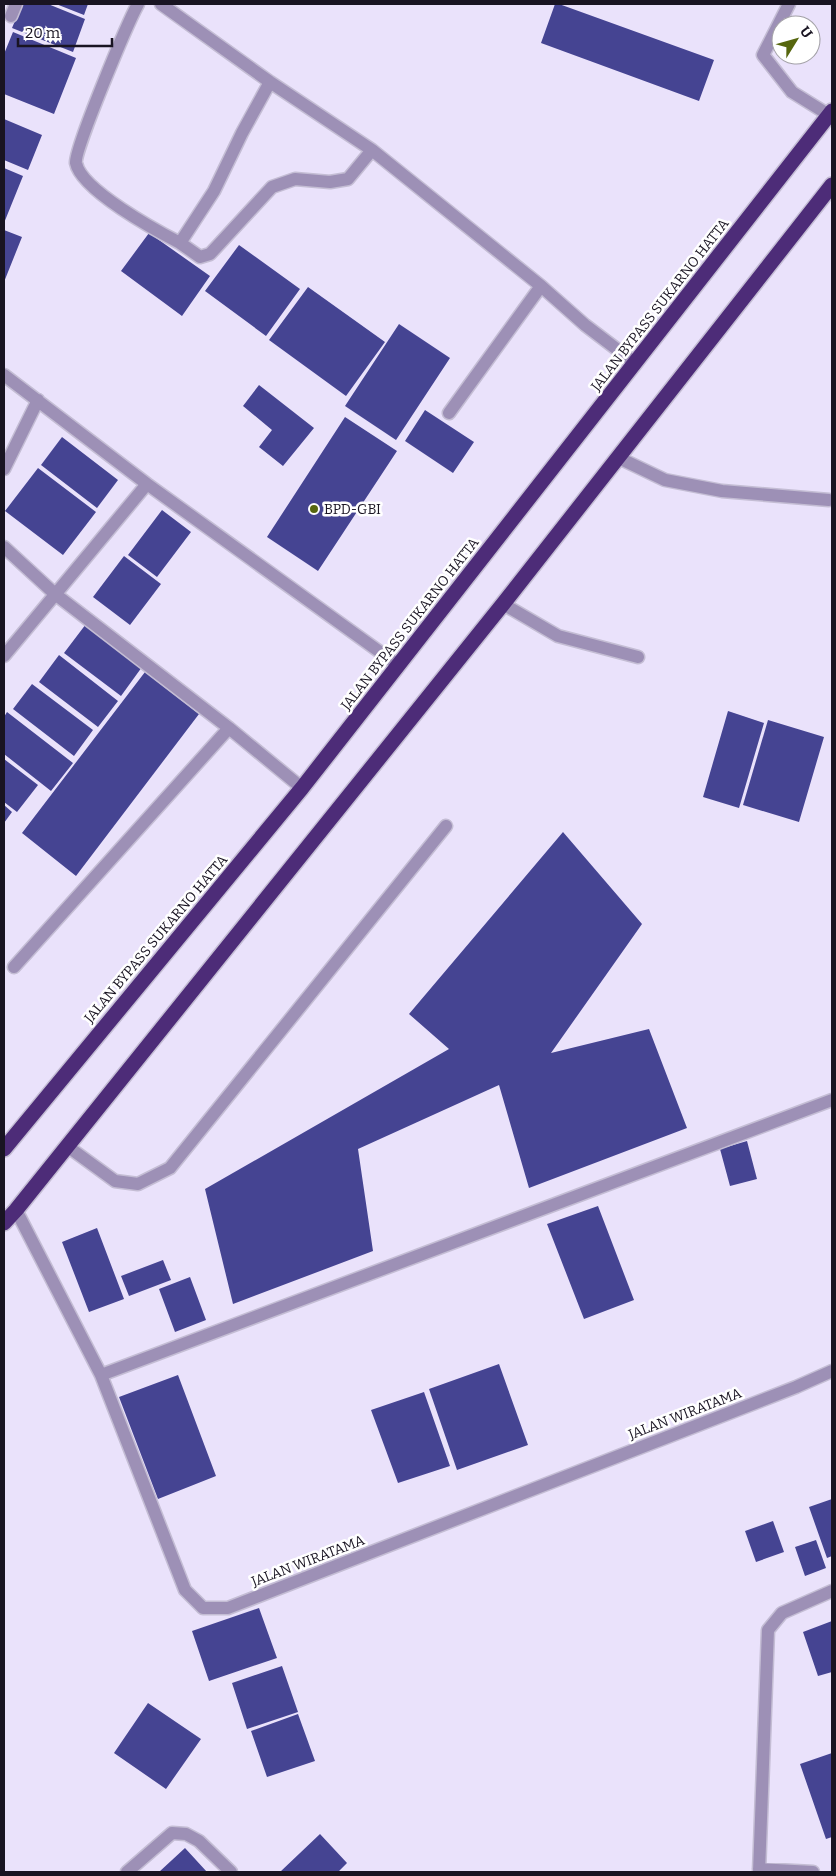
<svg xmlns="http://www.w3.org/2000/svg" width="836" height="1876" font-family="Bitter,serif">
<style>
.building{fill:#454492}
.lines{fill:none;stroke-linecap:round;stroke-linejoin:round}
.lane-casing{stroke:#c4bdd4;stroke-width:15}
.street-casing{stroke:#c4bdd4;stroke-width:15}
.highway-casing{stroke:#c4bdd4;stroke-width:18}
.lane{stroke:#9d90b6;stroke-width:12}
.street{stroke:#9d90b6;stroke-width:12}
.highway{stroke:#4d2c78;stroke-width:15}
.poi-dot{fill:#56660e;stroke:#fff;stroke-width:2}
.labels{text-anchor:middle;dominant-baseline:central;stroke-width:5;stroke-linejoin:round;paint-order:stroke}
.street-label{font-size:14px;fill:#191422;stroke:#fff}
.poi-label{font-size:14px;fill:#191422;stroke:#fff;text-anchor:start}
</style>
<rect width="100%" height="100%" fill="#eae2fb"/>
<path class="building" d="M 22,4 L 48,4 L 85,19 L 73,52 L 12,28 Z
M 56,4 L 88,4 L 84,15 Z
M 555,4 L 559,4 L 714,60 L 699,101 L 541,43 Z
M 13,32 L 76,58 L 54,114 L 4,94 L 4,54 Z
M 4,119 L 42,135 L 28,170 L 4,160 Z
M 4,168 L 23,176 L 4,223 Z
M 4,230 L 22,237 L 4,282 Z
M 149,233 L 210,276 L 182,316 L 121,271 Z
M 239,245 L 300,289 L 266,336 L 205,291 Z
M 308,287 L 385,342 L 346,396 L 269,340 Z
M 399,324 L 450,358 L 396,440 L 345,406 Z
M 259,385 L 314,428 L 283,466 L 259,447 L 272,430 L 243,406 Z
M 425,410 L 474,442 L 453,473 L 405,441 Z
M 345,417 L 397,451 L 318,571 L 267,537 Z
M 62,437 L 118,480 L 97,508 L 41,465 Z
M 38,468 L 96,512 L 63,555 L 5,511 Z
M 162,510 L 191,532 L 157,577 L 128,555 Z
M 124,556 L 161,584 L 130,625 L 93,597 Z
M 86,624 L 142,667 L 121,696 L 64,653 Z
M 59,655 L 118,701 L 98,727 L 39,682 Z
M 145,672 L 199,714 L 76,876 L 22,833 Z
M 32,684 L 93,730 L 74,756 L 13,709 Z
M 728,711 L 764,723 L 739,808 L 703,797 Z
M 7,712 L 73,763 L 51,791 L 4,754 L 4,717 Z
M 768,720 L 824,737 L 799,822 L 743,805 Z
M 4,759 L 38,785 L 17,812 L 4,802 Z
M 4,805 L 12,812 L 4,823 Z
M 563,832 L 642,924 L 551,1053 L 649,1029 L 687,1128 L 529,1188 L 499,1085 L 358,1149 L 373,1251 L 233,1304 L 205,1189 L 449,1049 L 409,1014 Z
M 747,1141 L 757,1179 L 730,1186 L 720,1149 Z
M 598,1206 L 634,1300 L 584,1319 L 547,1224 Z
M 97,1228 L 124,1299 L 89,1312 L 62,1242 Z
M 163,1260 L 171,1280 L 129,1296 L 121,1276 Z
M 190,1277 L 206,1320 L 175,1332 L 159,1289 Z
M 499,1364 L 528,1445 L 457,1470 L 429,1389 Z
M 178,1375 L 216,1476 L 158,1499 L 119,1397 Z
M 424,1392 L 450,1466 L 398,1483 L 371,1410 Z
M 832,1499 L 832,1556 L 827,1558 L 809,1507 Z
M 773,1521 L 784,1552 L 756,1562 L 745,1531 Z
M 816,1540 L 826,1568 L 805,1576 L 795,1547 Z
M 259,1608 L 277,1658 L 209,1681 L 192,1631 Z
M 832,1621 L 832,1672 L 818,1676 L 803,1632 Z
M 282,1666 L 298,1712 L 247,1729 L 232,1683 Z
M 148,1703 L 201,1739 L 166,1789 L 114,1753 Z
M 298,1714 L 315,1761 L 267,1777 L 251,1731 Z
M 832,1753 L 832,1837 L 826,1839 L 800,1764 Z
M 320,1834 L 347,1863 L 338,1872 L 280,1872 Z
M 185,1848 L 207,1872 L 159,1872 Z"/>
<g class="lines">
<g class="lane-casing">
<path id="lane" d="M 138,4 C 128,22 74,150 76,163 C 81,190 157,231 180,243 L 214,191 L 242,133 L 270,82
M 161,4 L 270,82 L 372,150 L 541,286 L 585,325 L 635,363
M 789,4 L 763,55 L 792,92 L 829,115
M 180,243 L 200,257 L 210,254 L 272,187 L 295,179 L 330,182 L 348,179 L 372,150
M 449,413 L 541,286
M 619,458 L 665,480 L 722,491 L 829,500
M 503,604 L 558,636 L 638,657
M 67,1146 L 115,1181 L 138,1184 L 170,1168 L 446,826"/>
</g>
<g class="street-casing">
<path id="street" d="M 11,16 L 16,4
M 4,375 L 147,484 L 398,665
M 4,469 L 38,400
M 4,547 L 55,594 L 229,728 L 302,788
M 4,656 L 147,484
M 14,967 L 229,728
M 16,1210 L 101,1375 L 185,1590 L 203,1608 L 228,1608 L 796,1387 L 832,1371
M 101,1375 L 832,1100
M 759,1869 L 813,1872
M 127,1872 L 172,1833 L 186,1834 L 199,1841 L 231,1872
M 759,1872 L 768,1630 L 782,1613 L 832,1591"/>
</g>
<g class="highway-casing">
<path id="highway" d="M 4,1149 L 302,788 L 832,111
M 4,1223 L 16,1210 L 503,604 L 832,185"/>
</g>
<use href="#lane" class="lane"/>
<use href="#street" class="street"/>
<use href="#highway" class="highway"/>
</g>
<circle class="poi-dot" cx="314" cy="509" r="5"/>
<g class="labels">
<g class="street-label">
<text transform="translate(660 305) rotate(-52)">JALAN BYPASS SUKARNO HATTA</text>
<text transform="translate(410 624) rotate(-52)">JALAN BYPASS SUKARNO HATTA</text>
<text transform="translate(156 939) rotate(-50)">JALAN BYPASS SUKARNO HATTA</text>
<text transform="translate(685 1414) rotate(-21)">JALAN WIRATAMA</text>
<text transform="translate(308 1561) rotate(-21)">JALAN WIRATAMA</text>
</g>
<g class="poi-label">
<text x="324" y="509">BPD-GBI</text>
</g>
</g>
<rect width="836" height="1876" fill="none" stroke="#191422" stroke-width="10"/>
<g transform="translate(796 40) rotate(53)"><circle r="24" fill="#ffffff" stroke="#a3a1a7"/>
<path d="M0-4L9 19L0 12L-9 19Z" fill="#56660e"/>
<text y="-8" font-size="14" font-weight="bold" text-anchor="middle" fill="#191422">U</text>
</g>
<path d="M18 38v8h94v-8" fill="none" stroke="#191422" stroke-width="2.5"/>
<text x="25" y="38" font-size="15" fill="#191422" stroke="#ffffff" stroke-width="4" paint-order="stroke">20 m</text>
</svg>
